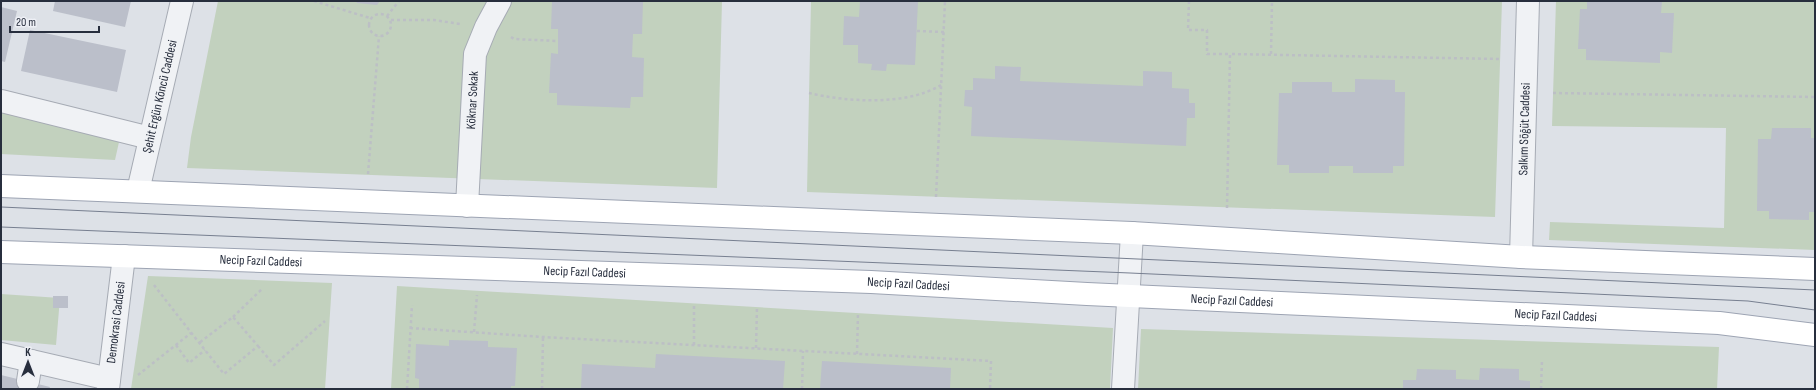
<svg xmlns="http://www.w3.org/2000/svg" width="1816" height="390" font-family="'Sofia Sans Condensed',sans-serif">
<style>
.green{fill:#c2d1be}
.building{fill:#bbbfca}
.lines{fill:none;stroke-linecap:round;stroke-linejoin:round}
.minor-casing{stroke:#a6abb4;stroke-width:24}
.major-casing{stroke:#9da4b3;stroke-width:24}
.path{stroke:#bcbfc5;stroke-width:2.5;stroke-dasharray:3 3;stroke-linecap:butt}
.minor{stroke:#f0f2f5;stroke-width:22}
.major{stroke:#fff;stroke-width:22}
.tram{stroke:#777f90;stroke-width:1}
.labels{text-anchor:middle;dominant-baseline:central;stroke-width:3;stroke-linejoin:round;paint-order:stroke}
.street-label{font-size:13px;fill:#272e3d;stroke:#edeff5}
</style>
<rect width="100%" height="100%" fill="#dde1e7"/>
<path class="green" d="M 218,1 L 722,1 L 717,188 L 187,168 L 191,137 Z
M 811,1 L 1502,1 L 1495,217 L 807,192 Z
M 1556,1 L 1815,1 L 1815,250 L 1549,240 L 1550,222 L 1724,228 L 1726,128 L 1552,126 Z
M 1,112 L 119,142 L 115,160 L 1,154 Z
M 148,276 L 332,283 L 325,389 L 131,389 Z
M 397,286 L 1113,328 L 1110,389 L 391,389 Z
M 1,294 L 60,298 L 56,345 L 1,340 Z
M 1141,329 L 1719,347 L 1717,389 L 1138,389 Z"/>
<path class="building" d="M 55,1 L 131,1 L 125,27 L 53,11 Z
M 356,1 L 380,1 L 377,5 L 357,3 Z
M 552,1 L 643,1 L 642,34 L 633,34 L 632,57 L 644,58 L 643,97 L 631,97 L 630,108 L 557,105 L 557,93 L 549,93 L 551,53 L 558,54 L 558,29 L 551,29 Z
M 860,1 L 918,1 L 915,65 L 887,64 L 886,71 L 871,70 L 872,64 L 858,63 L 858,45 L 843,45 L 844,16 L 859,17 Z
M 1587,1 L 1662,1 L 1661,13 L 1674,13 L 1672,53 L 1660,52 L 1660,63 L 1586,60 L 1586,49 L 1578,49 L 1580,9 L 1587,9 Z
M 1,7 L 17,11 L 5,62 L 1,61 Z
M 30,30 L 126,50 L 117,92 L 21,71 Z
M 995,66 L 1021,67 L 1020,81 L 1143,86 L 1143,71 L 1172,72 L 1172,88 L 1189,89 L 1189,103 L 1195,103 L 1195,118 L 1187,118 L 1186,146 L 971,136 L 972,107 L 964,106 L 965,90 L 973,90 L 973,78 L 995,79 Z
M 1355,79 L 1395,80 L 1395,92 L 1405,92 L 1404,166 L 1393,166 L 1393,173 L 1353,173 L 1353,166 L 1329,166 L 1329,173 L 1289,173 L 1289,165 L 1277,165 L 1279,93 L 1292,93 L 1292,82 L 1332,82 L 1332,92 L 1355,92 Z
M 1772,128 L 1811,128 L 1811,138 L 1815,138 L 1815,212 L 1809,212 L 1809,220 L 1769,219 L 1769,211 L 1757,211 L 1758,139 L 1771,139 Z
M 53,296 L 68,296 L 68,308 L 53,308 Z
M 449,340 L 488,341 L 488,347 L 517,348 L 515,386 L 511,386 L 511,389 L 419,389 L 419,379 L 415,378 L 416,344 L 449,346 Z
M 656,354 L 785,361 L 783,389 L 581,389 L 582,364 L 655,368 Z
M 822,361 L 951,368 L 950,389 L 820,389 Z
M 1480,368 L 1519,369 L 1519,380 L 1530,381 L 1530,389 L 1403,389 L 1403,380 L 1416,380 L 1417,369 L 1456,370 L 1456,379 L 1479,380 Z
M 1,375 L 50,387 L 49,389 L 1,389 Z"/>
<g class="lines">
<g class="minor-casing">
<g id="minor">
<path d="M 1,101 L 150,138"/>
<path id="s1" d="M 138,191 L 182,1"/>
<path id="s2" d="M 467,206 L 475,54 L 486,27 L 500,1"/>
<path id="s3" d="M 1521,257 L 1528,1"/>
<path d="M 1,354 L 109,379"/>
<path d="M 28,381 L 31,361"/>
<path id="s4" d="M 108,389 L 124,256"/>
<path d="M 1123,389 L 1132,233"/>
</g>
</g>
<g class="major-casing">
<g id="major">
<path d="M 1,186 L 1132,233 L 1521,257 L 1815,269"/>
<path id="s5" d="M 1,252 L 871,282 L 1087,294 L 1719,323 L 1815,335"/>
</g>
</g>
<path class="path" d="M 314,1 L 370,18
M 1189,1 L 1188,30 L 1207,30 L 1207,54 L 1230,54
M369 25a11 11 0 1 1 22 0a11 11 0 1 1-22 0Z
M 387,16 L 399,1
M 391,20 L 434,20 L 460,24
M 917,31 L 944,32
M 511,37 L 514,39 L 558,41
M 1271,54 L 1272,1
M 809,93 C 847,102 907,106 941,85
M 1553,93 L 1815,97
M 368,174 L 379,36
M 936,197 L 945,1
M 1227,208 L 1230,54 L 1500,59
M 154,285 C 177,315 201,345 224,374 L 258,346 L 233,317 L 199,343
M 233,317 L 263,288
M 410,328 L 543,337 L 991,361 L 990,389
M 474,332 L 477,295
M 176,345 L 189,363 L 205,350
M 694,345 L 694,303
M 258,346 L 274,365 L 325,321
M 756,348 L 757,307
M 857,354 L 858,313
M 138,375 L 191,333
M 407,389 L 412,305
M 542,389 L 543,337
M 802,389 L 803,351
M 1541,389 L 1542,360"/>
<use href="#minor" class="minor"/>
<use href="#major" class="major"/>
<path class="tram" d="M 1,207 L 1815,290
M 1,227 L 1130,273 L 1748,301 L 1815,310"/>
</g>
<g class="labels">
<g class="street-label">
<text stroke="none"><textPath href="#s1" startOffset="97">Şehit Ergün Köncü Caddesi</textPath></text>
<text stroke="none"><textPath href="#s2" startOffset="106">Köknar Sokak</textPath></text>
<text stroke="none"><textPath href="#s3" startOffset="128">Salkım Söğüt Caddesi</textPath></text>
<text stroke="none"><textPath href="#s5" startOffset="260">Necip Fazıl Caddesi</textPath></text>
<text stroke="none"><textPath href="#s5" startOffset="584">Necip Fazıl Caddesi</textPath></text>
<text stroke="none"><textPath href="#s5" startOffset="908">Necip Fazıl Caddesi</textPath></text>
<text stroke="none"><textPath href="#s5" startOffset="1232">Necip Fazıl Caddesi</textPath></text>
<text stroke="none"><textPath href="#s5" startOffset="1556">Necip Fazıl Caddesi</textPath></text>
<text stroke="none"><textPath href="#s4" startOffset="67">Demokrasi Caddesi</textPath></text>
</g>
</g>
<rect width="1816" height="390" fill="none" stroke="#272e3d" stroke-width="4"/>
<g transform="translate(28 362)" stroke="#edeff5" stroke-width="3" paint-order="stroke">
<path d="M0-3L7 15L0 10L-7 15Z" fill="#272e3d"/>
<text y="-6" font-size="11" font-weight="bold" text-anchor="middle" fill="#272e3d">K</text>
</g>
<path d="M10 26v6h89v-6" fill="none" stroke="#272e3d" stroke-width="2"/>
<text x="16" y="26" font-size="12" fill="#272e3d" stroke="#edeff5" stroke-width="3" paint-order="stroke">20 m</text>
</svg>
